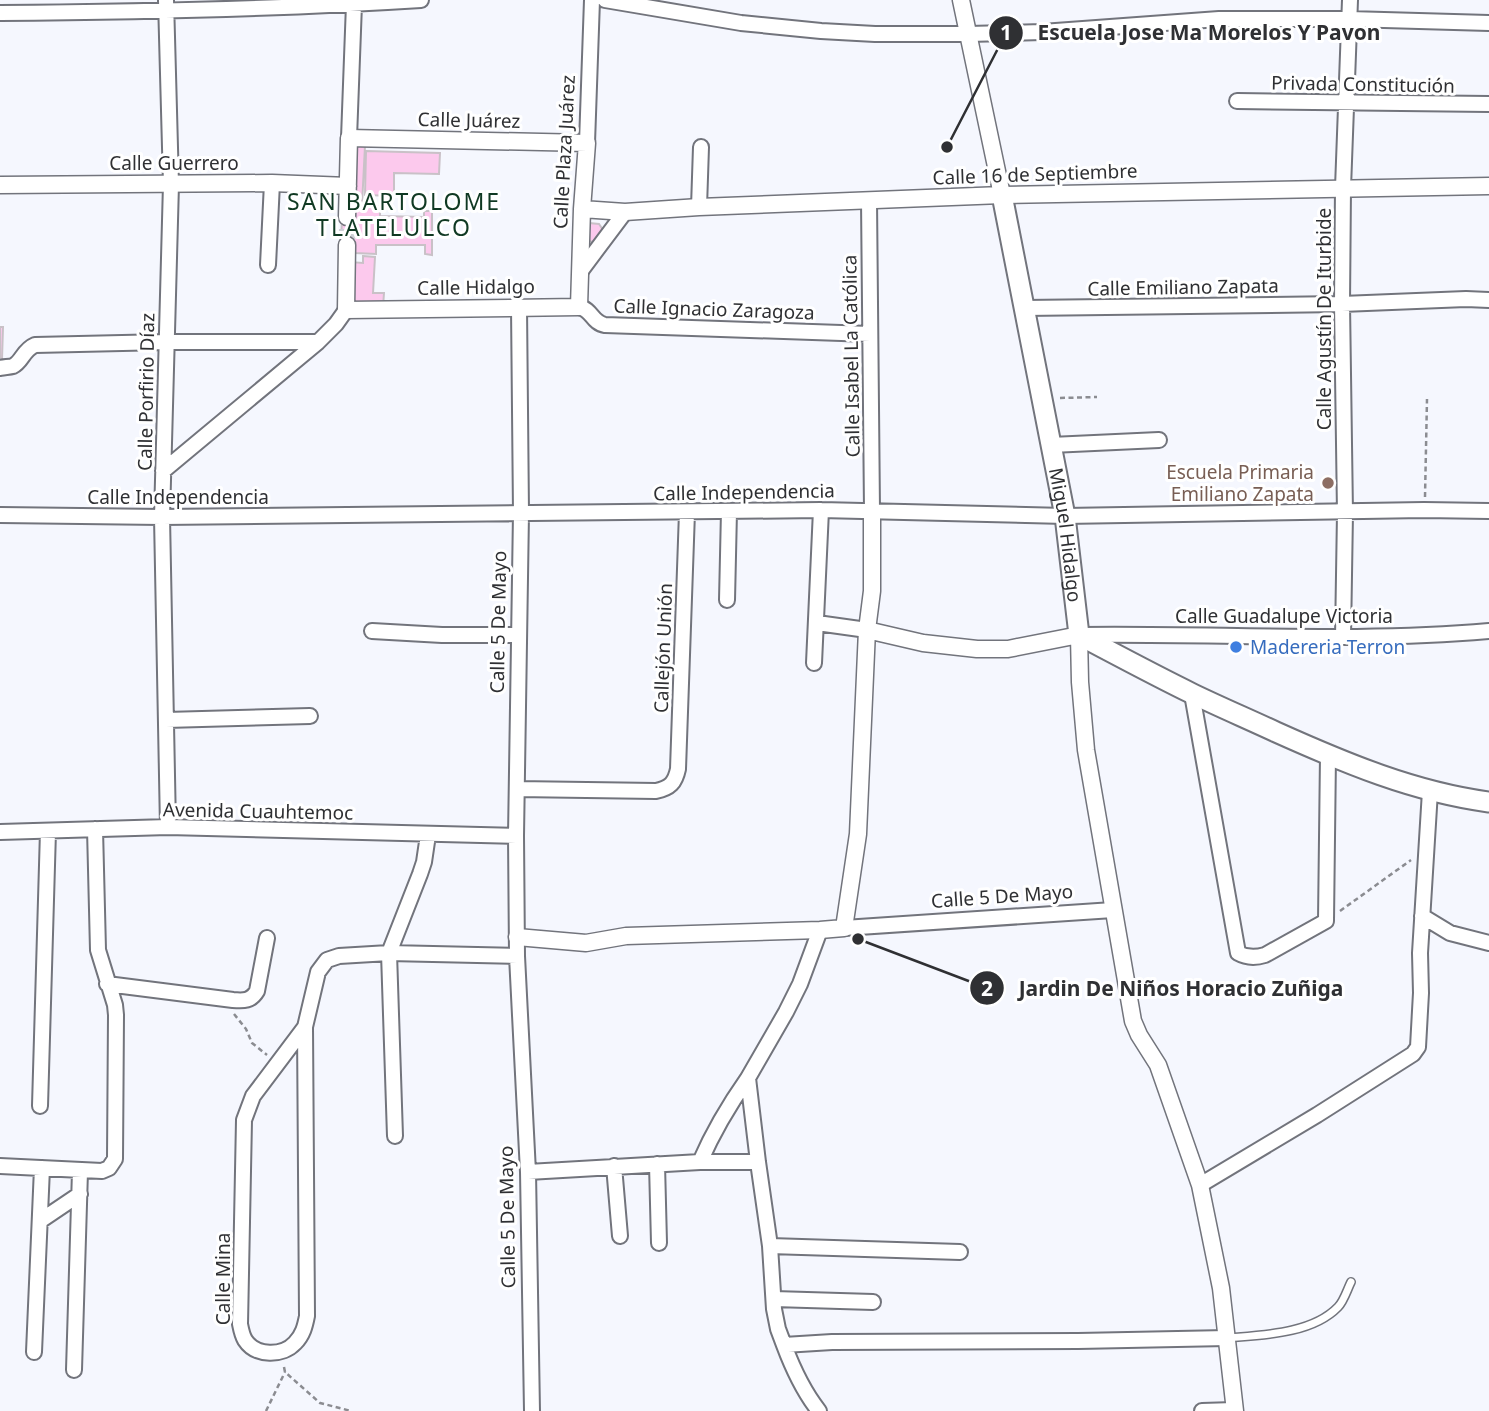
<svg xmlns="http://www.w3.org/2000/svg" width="1489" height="1411" font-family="'Noto Sans',sans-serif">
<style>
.building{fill:#fcc9ed;stroke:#c9c1c7;stroke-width:2}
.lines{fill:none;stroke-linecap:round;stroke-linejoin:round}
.tertiary-tunnel{stroke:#cdcfd5;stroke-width:16;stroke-dasharray:16 8;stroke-linecap:butt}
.service-casing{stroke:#72747c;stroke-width:10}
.minor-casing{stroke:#72747c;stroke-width:18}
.tertiary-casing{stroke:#72747c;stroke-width:19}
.secondary-casing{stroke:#72747c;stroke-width:23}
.path{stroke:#8b8c91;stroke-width:2.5;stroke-dasharray:5 3.5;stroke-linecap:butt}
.service{stroke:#fff;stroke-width:7}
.minor{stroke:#fff;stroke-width:14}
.tertiary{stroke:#fff;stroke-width:16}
.secondary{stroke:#fff;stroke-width:19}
.education-dot{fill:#8d6e63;stroke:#fff;stroke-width:2.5}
.shop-dot{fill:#3f7fe0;stroke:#fff;stroke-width:2.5}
.labels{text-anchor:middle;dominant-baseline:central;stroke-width:6;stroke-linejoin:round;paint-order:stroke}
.street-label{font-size:19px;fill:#2f3033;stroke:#fff}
.education-label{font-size:19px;fill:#785e54;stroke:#fff;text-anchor:end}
.shop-label{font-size:19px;fill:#366cbe;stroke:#fff;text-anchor:start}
.quarter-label{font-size:23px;letter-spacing:2px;fill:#103923;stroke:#fff}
.leader{fill:none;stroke:#2f3033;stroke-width:2.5}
.callout-dot{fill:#2f3033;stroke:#fff;stroke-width:2.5}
.mark-label{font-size:21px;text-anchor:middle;font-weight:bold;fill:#fff}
.callout-label{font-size:21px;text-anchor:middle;font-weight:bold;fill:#2f3033;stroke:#fff;stroke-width:6;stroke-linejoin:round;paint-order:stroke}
</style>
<rect width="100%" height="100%" fill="#f5f7fe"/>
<path class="building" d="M 356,146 L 365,146 L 362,205 L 353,204 Z
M 366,151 L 440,153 L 439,174 L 394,173 L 394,196 L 365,195 Z
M 356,206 L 380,206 L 380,216 L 424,217 L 424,211 L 432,211 L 432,255 L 425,254 L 425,245 L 376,245 L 376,254 L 355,253 L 341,245 L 342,217 L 355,217 Z
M 589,223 L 599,224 L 603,230 L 603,233 L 596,243 L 586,240 Z
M 363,256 L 375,257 L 373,293 L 384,293 L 383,307 L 348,305 L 350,262 L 363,263 Z
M 0,327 L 3,327 L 2,359 L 0,359 Z"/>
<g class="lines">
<path class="tertiary-tunnel" d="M 347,245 L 347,217"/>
<g class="service-casing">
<path id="service" d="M 1227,1338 C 1262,1335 1312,1334 1338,1307 C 1344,1301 1347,1290 1351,1282"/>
</g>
<g class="minor-casing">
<path id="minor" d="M 166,0 L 171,184 L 162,517 L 168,827
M 605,0 L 741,23 L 821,31 L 875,34 L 968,34 L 1042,32 L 1219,19 L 1349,19 L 1489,23
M 0,13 C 140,12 281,9 421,0
M 1237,101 L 1489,104
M 349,138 L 354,4
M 587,143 L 592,0
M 869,200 L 872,510
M 699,207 L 701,147
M 268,265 L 272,183
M 580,272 L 625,212
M 519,307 L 521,513 L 516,836 L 517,956 L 528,1172 L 532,1411
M 579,307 C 592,309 592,323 605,325 L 870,334
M 1024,308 L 1342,304 L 1466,299 L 1489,300
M 0,368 C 4,367 9,367 13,366 C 22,362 23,350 35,345 L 166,342 L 318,342
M 1051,445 L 1159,440
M 163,471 L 318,342 L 336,324 L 346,310
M 0,515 L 162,517 L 821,510 L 1065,516 L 1424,510 L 1489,511
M 727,600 L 729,511
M 817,623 L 867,630
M 372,631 L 442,635 L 518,635
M 1080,635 C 1216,633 1353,643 1489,631
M 1343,637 L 1345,513 L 1342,304 L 1343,188 L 1350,0
M 814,663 L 821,510
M 1192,694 L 1238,953 C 1247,958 1255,958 1265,955 L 1326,921 L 1328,755
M 166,720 L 310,716
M 517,789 L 656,791 C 670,788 675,783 678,769 L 687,512
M 0,832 L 168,827 L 516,836
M 1422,916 L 1450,933 L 1489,943
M 844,928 L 1113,910
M 820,930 L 800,984 L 786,1012 L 748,1078 L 758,1162 L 770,1246 L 774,1309 L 778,1329 L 784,1345 L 832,1342 L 1078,1341 L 1227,1338
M 107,984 L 233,1000 C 244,1001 251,1001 257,991 L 267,938
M 305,1027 L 307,1316 C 305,1326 303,1335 295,1343 C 283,1356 256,1357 245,1340 C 242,1335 241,1329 240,1324 L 244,1120 L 253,1096 L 305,1027 L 318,972 L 327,960 L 339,956 L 389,953 L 517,956
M 40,1106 L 48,831
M 395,1136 L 389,953 L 420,874 L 424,862 L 428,835
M 700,1162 C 713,1132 729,1105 748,1078
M 657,1164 L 659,1243
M 0,1166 L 102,1171 L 109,1168 L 115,1159 L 116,1015 L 115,1005 L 98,950 L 95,829
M 614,1166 L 620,1236
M 528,1172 L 700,1162 L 758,1162
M 1200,1185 L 1317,1115 L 1413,1054 L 1418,1047 L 1421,993 L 1420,953 L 1430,791
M 40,1221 L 80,1194
M 770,1246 L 960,1252
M 774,1299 L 873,1302
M 784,1345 C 793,1369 803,1391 819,1411
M 34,1352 L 42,1168
M 74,1370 L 80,1171
M 1202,1411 L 1234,1410"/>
</g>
<g class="tertiary-casing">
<path id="tertiary" d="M 961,0 L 1002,195
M 0,185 L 272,183 L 348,186
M 582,209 L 625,212 L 699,207 L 1002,195 L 1489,186
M 347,245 L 346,310 L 579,307 L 582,209 L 587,143 L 349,138 L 347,217
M 867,630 L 923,643 L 977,649 L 1008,649 L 1079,635 L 1080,682 L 1086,750 L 1133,1021 L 1139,1035 L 1158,1065 L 1200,1185 L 1221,1288 L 1235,1411
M 517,937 L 586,943 L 626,936 L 820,930 L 844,928 L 858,834 L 867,630 L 872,591 L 872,510"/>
</g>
<g class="secondary-casing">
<g id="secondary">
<path id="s1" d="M 1002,195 L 1065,516 L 1079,635 C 1117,655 1154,675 1193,694 C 1220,707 1248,719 1276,732 C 1345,763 1414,792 1489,802"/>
</g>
</g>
<path class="path" d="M 1060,398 L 1097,397
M 1425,497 L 1427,399
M 1340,911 L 1411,860
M 234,1014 L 246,1029 L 252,1043 L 267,1055
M 284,1367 L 285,1372 L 320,1403 L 351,1411
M 266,1411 L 285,1372"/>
<use href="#service" class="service"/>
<use href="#minor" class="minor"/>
<use href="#tertiary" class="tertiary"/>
<use href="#secondary" class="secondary"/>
</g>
<circle class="education-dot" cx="1328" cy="483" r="7"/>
<circle class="shop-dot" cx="1236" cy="647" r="7"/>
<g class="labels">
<g class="street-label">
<text transform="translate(1363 84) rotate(1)">Privada Constitución</text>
<text transform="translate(469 120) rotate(1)">Calle Juárez</text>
<text transform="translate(564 152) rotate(-87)">Calle Plaza Juárez</text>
<text x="174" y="163">Calle Guerrero</text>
<text transform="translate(1035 174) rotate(-2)">Calle 16 de Septiembre</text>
<text transform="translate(476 287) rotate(-1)">Calle Hidalgo</text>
<text transform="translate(1183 287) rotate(-1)">Calle Emiliano Zapata</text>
<text transform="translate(714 309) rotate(2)">Calle Ignacio Zaragoza</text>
<text transform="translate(1324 319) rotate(-90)">Calle Agustín De Iturbide</text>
<text transform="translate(851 356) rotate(-91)">Calle Isabel La Católica</text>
<text transform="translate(146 392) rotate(-89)">Calle Porfirio Díaz</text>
<text transform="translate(744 492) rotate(-1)">Calle Independencia</text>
<text x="178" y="497">Calle Independencia</text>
<text stroke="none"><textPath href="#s1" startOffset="346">Miguel Hidalgo</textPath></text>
<text x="1284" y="616">Calle Guadalupe Victoria</text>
<text transform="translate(498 622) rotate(-89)">Calle 5 De Mayo</text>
<text transform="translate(663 648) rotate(-88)">Callejón Unión</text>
<text transform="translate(258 811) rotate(1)">Avenida Cuauhtemoc</text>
<text transform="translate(1002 896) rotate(-4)">Calle 5 De Mayo</text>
<text transform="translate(507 1217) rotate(-91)">Calle 5 De Mayo</text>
<text transform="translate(223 1279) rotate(-90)">Calle Mina</text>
</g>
<g class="education-label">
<text x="1314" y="472">Escuela Primaria<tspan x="1314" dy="22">Emiliano Zapata</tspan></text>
</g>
<g class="shop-label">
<text x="1250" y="647">Madereria Terron</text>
</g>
<g class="quarter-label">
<text x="394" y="201">SAN BARTOLOME<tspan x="394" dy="26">TLATELULCO</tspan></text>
</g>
</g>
<path class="leader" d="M947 147L1006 33M858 939L987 988"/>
<g class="callout-dot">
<circle cx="947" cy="147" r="7"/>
<circle cx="858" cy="939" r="7"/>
<circle cx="1006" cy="33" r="18"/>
<circle cx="987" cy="988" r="18"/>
</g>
<g class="mark-label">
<text x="1006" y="40">1</text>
<text x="987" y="996">2</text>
</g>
<g class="callout-label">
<text x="1209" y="40">Escuela Jose Ma Morelos Y Pavon</text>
<text x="1181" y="996">Jardin De Niños Horacio Zuñiga</text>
</g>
</svg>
